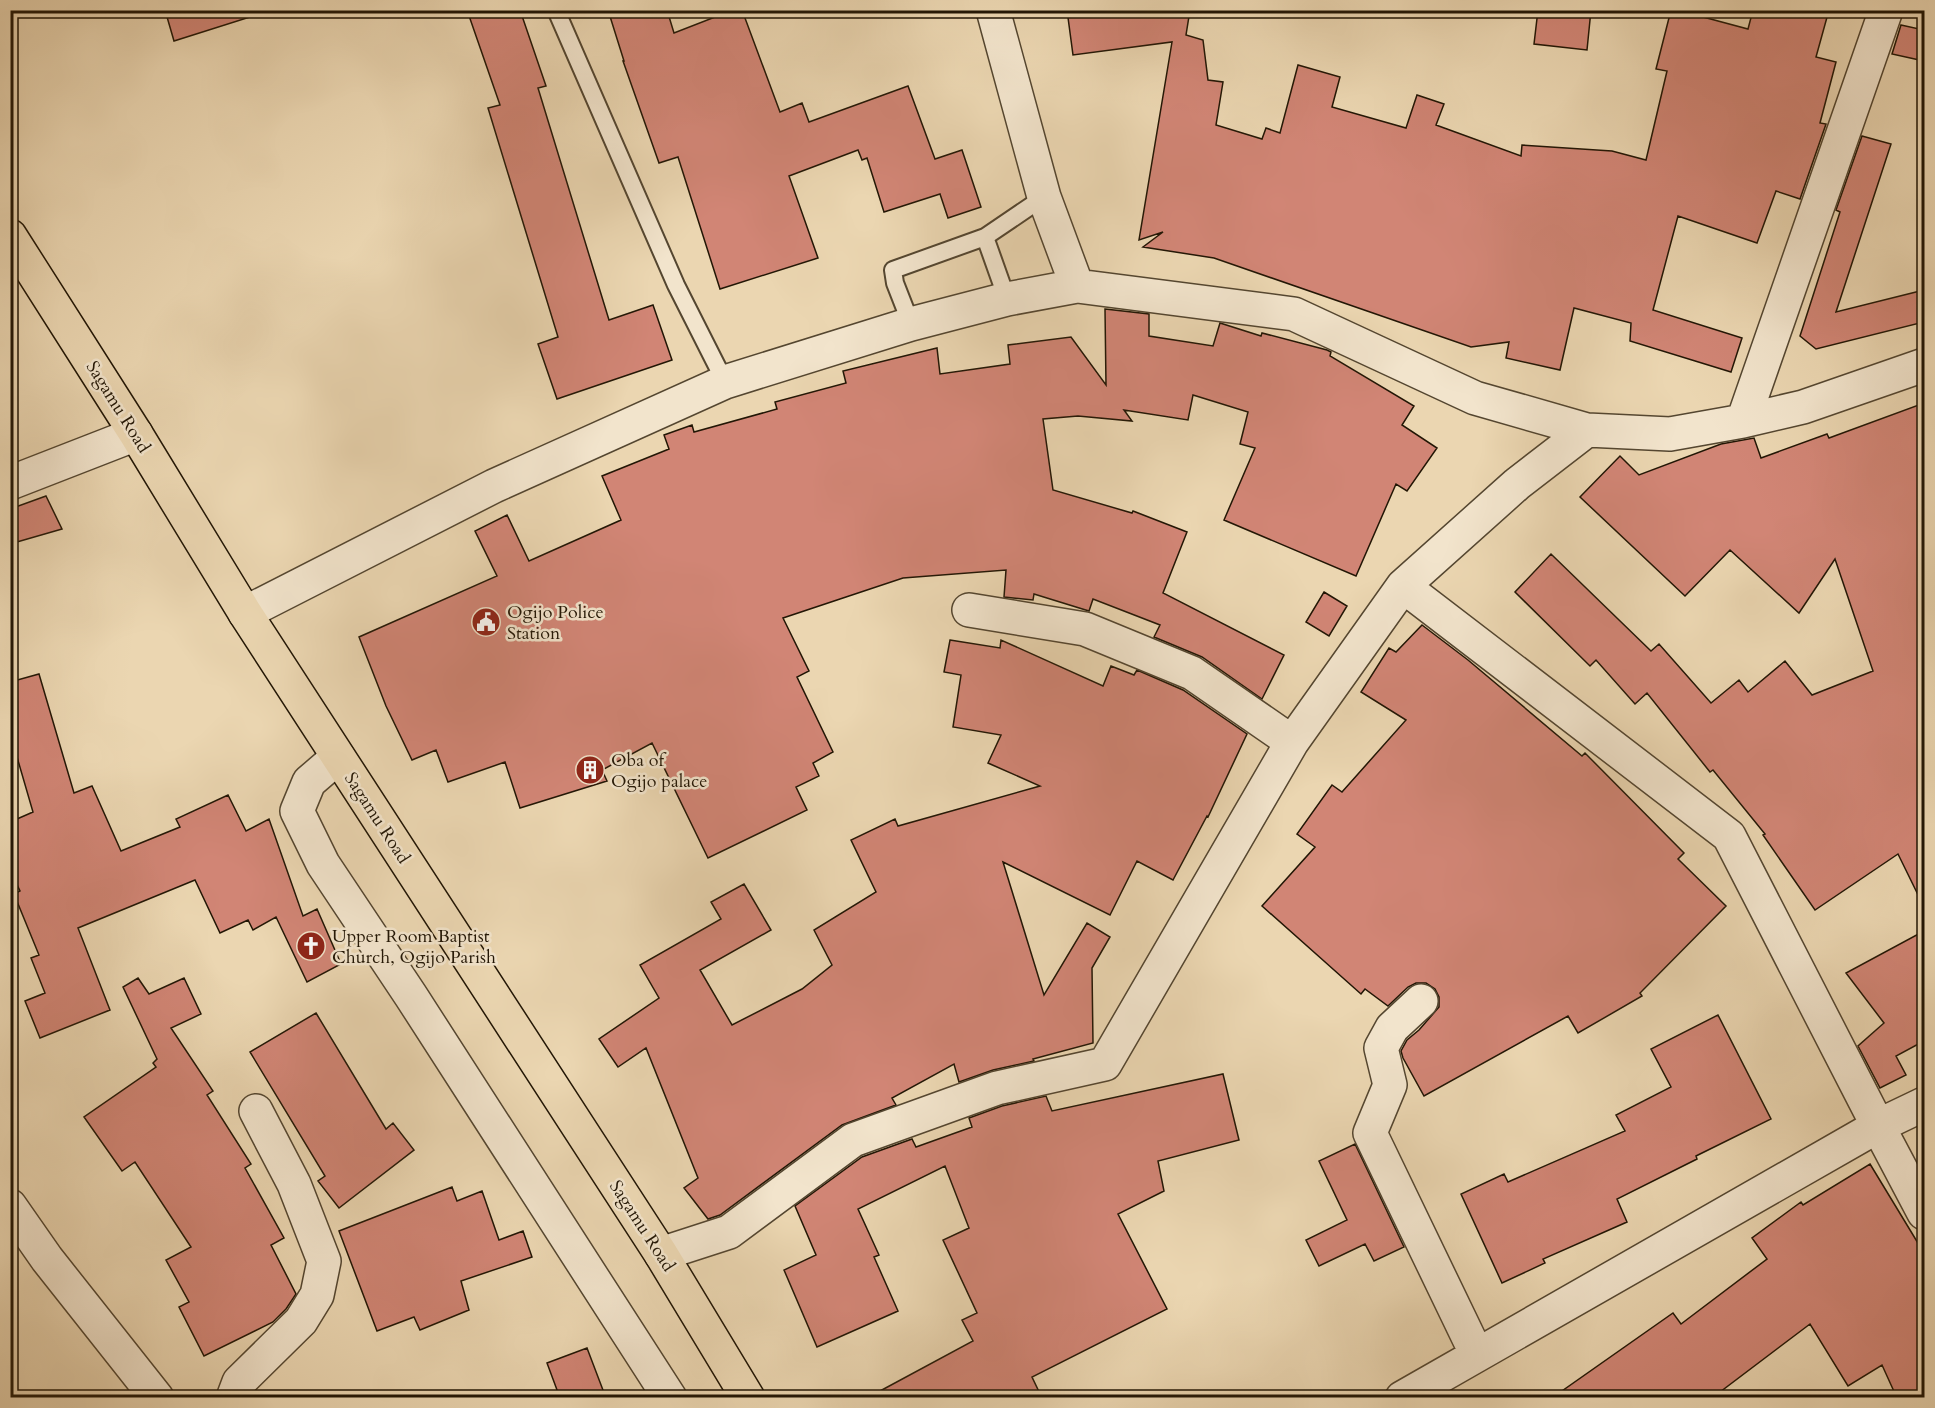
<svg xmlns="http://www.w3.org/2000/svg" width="1935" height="1408" font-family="Cardo,serif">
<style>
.building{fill:#d18575;stroke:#221605;stroke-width:1.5}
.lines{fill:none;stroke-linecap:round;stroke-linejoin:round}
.service-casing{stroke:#544630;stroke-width:20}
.minor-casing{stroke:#544630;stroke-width:36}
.trunk-casing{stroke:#221605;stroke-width:36}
.service{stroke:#f2e4cc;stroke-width:16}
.minor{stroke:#f2e4cc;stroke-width:33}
.trunk{stroke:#ebd6b1;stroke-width:33}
.labels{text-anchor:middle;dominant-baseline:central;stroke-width:5;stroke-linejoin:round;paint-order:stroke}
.street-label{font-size:18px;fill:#221605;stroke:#f2e4cc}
.poi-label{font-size:18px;fill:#221605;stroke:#f2e4cc;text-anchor:start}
</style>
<rect width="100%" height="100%" fill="#ebd6b1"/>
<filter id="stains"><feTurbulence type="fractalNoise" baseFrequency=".00333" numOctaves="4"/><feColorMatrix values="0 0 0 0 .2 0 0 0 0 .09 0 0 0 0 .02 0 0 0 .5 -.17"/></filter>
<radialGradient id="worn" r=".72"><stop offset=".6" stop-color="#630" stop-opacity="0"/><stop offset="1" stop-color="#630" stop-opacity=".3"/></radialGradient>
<path class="building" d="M 165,10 L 249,10 L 250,17 L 174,41 Z
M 467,10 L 520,10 L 546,86 L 538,88 L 609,320 L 653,305 L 672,360 L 557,399 L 538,344 L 558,337 L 488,108 L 500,105 Z
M 608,10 L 667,10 L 674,33 L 733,10 L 742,10 L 780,112 L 802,103 L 809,122 L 908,86 L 935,159 L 962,150 L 981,207 L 948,218 L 940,194 L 884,212 L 867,158 L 862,160 L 858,150 L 789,176 L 818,258 L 720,289 L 678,157 L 659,163 L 623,61 L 624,61 Z
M 1067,10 L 1190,10 L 1186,35 L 1203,40 L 1208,80 L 1223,82 L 1216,125 L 1262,139 L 1266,128 L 1280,133 L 1298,65 L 1340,77 L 1332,107 L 1406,128 L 1417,95 L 1444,104 L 1436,125 L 1521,156 L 1522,145 L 1612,151 L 1646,160 L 1667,71 L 1656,69 L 1671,10 L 1677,10 L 1748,29 L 1753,10 L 1829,10 L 1816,57 L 1836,62 L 1820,123 L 1826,124 L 1800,199 L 1776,191 L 1757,243 L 1678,216 L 1653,310 L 1742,338 L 1731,372 L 1630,341 L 1631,323 L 1574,308 L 1560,370 L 1506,358 L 1509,342 L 1471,347 L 1214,258 L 1143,247 L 1163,232 L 1139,240 L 1172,42 L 1073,55 Z
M 1538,10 L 1591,10 L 1587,50 L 1534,44 Z
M 1901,25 L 1924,30 L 1924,61 L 1892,54 Z
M 1862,136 L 1891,144 L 1836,312 L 1924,290 L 1924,322 L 1816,349 L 1800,336 L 1840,212 L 1836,210 Z
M 1105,309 L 1149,314 L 1149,336 L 1213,346 L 1220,323 L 1261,336 L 1262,333 L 1327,350 L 1331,352 L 1330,356 L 1414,406 L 1402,425 L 1437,448 L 1407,491 L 1396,484 L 1356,576 L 1224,520 L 1255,448 L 1240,444 L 1248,412 L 1193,395 L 1188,420 L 1124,410 L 1132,421 L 1078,416 L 1043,419 L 1053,490 L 1132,513 L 1133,511 L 1187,532 L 1163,593 L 1284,655 L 1262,699 L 1202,657 L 1154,637 L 1160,625 L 1093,599 L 1089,611 L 1034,594 L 1033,600 L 1004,597 L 1006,570 L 903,578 L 783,618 L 809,671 L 797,677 L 833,752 L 813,763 L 819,776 L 796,787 L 807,810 L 708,858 L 652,743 L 602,770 L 607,781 L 520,808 L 505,762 L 448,782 L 436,750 L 412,760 L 386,706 L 359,637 L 497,576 L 475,531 L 507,515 L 529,561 L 621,520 L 602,476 L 669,449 L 664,435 L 692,425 L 694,432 L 777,409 L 775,402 L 846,383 L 843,371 L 937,348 L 940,374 L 1010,364 L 1008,345 L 1071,337 L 1106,385 Z
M 1924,403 L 1924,907 L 1898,854 L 1815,910 L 1763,835 L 1765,834 L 1713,770 L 1710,772 L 1647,693 L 1635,704 L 1596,660 L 1590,666 L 1515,592 L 1551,554 L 1651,651 L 1659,644 L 1711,703 L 1739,680 L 1748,692 L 1785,661 L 1812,695 L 1873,671 L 1835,559 L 1799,613 L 1730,550 L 1685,596 L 1580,497 L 1620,456 L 1639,475 L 1721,444 L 1754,438 L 1761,458 L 1827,434 L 1829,438 Z
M 46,496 L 62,529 L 10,544 L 10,509 Z
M 1324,592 L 1347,606 L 1329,636 L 1306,622 Z
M 1422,625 L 1468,660 L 1582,756 L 1585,753 L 1684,853 L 1678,859 L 1726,906 L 1640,993 L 1642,996 L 1578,1033 L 1568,1016 L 1424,1096 L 1403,1058 L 1401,1051 L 1407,1040 L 1419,1030 L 1439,1007 L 1439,997 L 1435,989 L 1426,983 L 1416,983 L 1408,987 L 1388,1006 L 1365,989 L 1361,994 L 1262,906 L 1315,847 L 1297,834 L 1332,785 L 1342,792 L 1406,720 L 1361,692 L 1389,648 L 1396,652 Z
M 950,640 L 1000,648 L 1001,640 L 1103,686 L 1111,666 L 1134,675 L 1137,670 L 1183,690 L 1247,734 L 1208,817 L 1207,816 L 1173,880 L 1137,861 L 1110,915 L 1003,862 L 1044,995 L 1087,923 L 1110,937 L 1092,968 L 1093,1043 L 1033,1059 L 1034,1061 L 993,1070 L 959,1082 L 954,1064 L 892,1098 L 896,1105 L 842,1125 L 720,1215 L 708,1219 L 684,1188 L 698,1178 L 646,1048 L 618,1067 L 599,1039 L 659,998 L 640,965 L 721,919 L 711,902 L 744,884 L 771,930 L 700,970 L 732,1025 L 802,989 L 832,965 L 814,930 L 876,892 L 851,840 L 895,819 L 898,826 L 1040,786 L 988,763 L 1001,735 L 953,727 L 961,675 L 944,672 Z
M 39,674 L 74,793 L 92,786 L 121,851 L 180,827 L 176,819 L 228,795 L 246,831 L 269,819 L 303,916 L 317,909 L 341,964 L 307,982 L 276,917 L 253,930 L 248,920 L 220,933 L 195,880 L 78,928 L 110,1010 L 40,1038 L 25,1001 L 45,993 L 31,958 L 39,955 L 14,894 L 20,891 L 10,870 L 10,822 L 33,812 L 10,733 L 10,682 Z
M 1924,931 L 1924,1041 L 1896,1056 L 1906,1075 L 1880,1088 L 1858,1046 L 1884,1023 L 1846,973 Z
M 138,978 L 149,994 L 184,978 L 201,1014 L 171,1028 L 213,1091 L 207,1095 L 251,1164 L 245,1168 L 284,1238 L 271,1245 L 296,1294 L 286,1309 L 273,1322 L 204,1356 L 179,1307 L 189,1302 L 166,1260 L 191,1247 L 135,1162 L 122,1171 L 84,1117 L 156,1067 L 153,1063 L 157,1059 L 123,987 Z
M 316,1013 L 386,1129 L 393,1123 L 414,1150 L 339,1208 L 318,1181 L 325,1176 L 250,1052 Z
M 1718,1015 L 1771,1119 L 1696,1156 L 1697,1159 L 1617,1199 L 1627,1222 L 1543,1259 L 1545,1263 L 1502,1283 L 1461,1194 L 1504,1174 L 1508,1182 L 1625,1131 L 1616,1115 L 1671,1087 L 1651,1049 Z
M 1223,1074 L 1239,1140 L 1158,1161 L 1164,1191 L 1118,1214 L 1167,1309 L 1032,1377 L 1042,1398 L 867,1398 L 973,1341 L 962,1320 L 977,1313 L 943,1240 L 969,1228 L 945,1166 L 858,1209 L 879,1255 L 874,1257 L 898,1311 L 817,1347 L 784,1270 L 816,1255 L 795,1206 L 862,1157 L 912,1139 L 916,1147 L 972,1127 L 969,1118 L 1002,1106 L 1046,1096 L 1052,1111 Z
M 1355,1144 L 1404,1247 L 1374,1261 L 1365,1244 L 1319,1266 L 1306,1240 L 1347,1220 L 1319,1161 Z
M 1870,1164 L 1924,1253 L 1924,1398 L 1897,1398 L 1882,1365 L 1848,1386 L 1810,1324 L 1712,1398 L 1552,1398 L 1673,1313 L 1681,1324 L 1767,1259 L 1752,1238 L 1801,1202 L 1803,1205 Z
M 452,1187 L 457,1201 L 482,1191 L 499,1240 L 523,1231 L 532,1257 L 461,1281 L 469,1310 L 420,1330 L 414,1317 L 377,1331 L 339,1231 Z
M 587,1348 L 606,1398 L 560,1398 L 547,1363 Z"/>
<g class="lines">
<g class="service-casing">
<path id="service" d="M 556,10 L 676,285 L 725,382
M 985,237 L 1007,299
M 911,324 L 895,283 L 893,270 L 985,237 L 1044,197"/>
</g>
<g class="minor-casing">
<path id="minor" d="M 993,10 L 1044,197 L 1077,286
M 1743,421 L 1886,10
M 10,483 L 136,434
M 1403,586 L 1729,836 L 1878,1126 L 1924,1213
M 969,610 L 1085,629 L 1192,673 L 1292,742
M 245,613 L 494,486 L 725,382 L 911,324 L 1007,299 L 1077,286 L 1294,314 L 1475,398 L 1587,430 L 1670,434 L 1743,421 L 1803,407 L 1924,365
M 338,757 L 309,782 L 297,811 L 323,864 L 411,996 L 670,1398
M 1421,1001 L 1392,1028 L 1381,1048 L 1390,1085 L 1370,1133 L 1477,1355
M 10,1206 L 47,1259 L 157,1398
M 661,1254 L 729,1232 L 853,1140 L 997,1088 L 1105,1064 L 1292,742 L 1403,586 L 1517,484 L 1587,430
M 233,1398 L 239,1382 L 301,1321 L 317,1295 L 324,1261 L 294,1184 L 256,1111
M 1402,1398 L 1878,1126 L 1924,1104"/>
</g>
<g class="trunk-casing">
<path id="trunk" d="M 10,236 L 136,434 L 245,613 L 661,1254 L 748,1398"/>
</g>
<use href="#service" class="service"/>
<use href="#minor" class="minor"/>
<use href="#trunk" class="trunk"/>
</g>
<defs>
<g id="civic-disc" transform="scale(1.5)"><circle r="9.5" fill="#8f2418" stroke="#f2e4cc"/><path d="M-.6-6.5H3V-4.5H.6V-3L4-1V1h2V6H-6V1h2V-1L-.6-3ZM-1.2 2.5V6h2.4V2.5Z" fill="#fff"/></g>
<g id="building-disc" transform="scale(1.5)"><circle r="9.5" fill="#8f2418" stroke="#f2e4cc"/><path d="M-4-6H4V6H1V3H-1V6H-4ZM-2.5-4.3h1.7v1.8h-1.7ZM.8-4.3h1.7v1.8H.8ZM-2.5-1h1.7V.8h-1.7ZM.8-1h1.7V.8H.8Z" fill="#fff"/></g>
<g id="church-disc" transform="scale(1.5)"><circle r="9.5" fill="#8f2418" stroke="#f2e4cc"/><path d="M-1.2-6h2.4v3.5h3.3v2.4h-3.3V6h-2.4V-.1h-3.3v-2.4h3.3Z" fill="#fff"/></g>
</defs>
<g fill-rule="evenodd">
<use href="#civic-disc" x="486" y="622"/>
<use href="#building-disc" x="590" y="770"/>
<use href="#church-disc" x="311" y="946"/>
</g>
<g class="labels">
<g class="street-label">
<text transform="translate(118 407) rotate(58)">Sagamu Road</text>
<text transform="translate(377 818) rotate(57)">Sagamu Road</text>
<text transform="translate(642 1226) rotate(57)">Sagamu Road</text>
</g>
<g class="poi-label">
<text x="507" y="612">Ogijo Police<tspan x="507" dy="21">Station</tspan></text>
<text x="611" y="760">Oba of<tspan x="611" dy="21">Ogijo palace</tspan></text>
<text x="332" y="936">Upper Room Baptist<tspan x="332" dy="21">Church, Ogijo Parish</tspan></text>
</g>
</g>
<rect width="1935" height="1408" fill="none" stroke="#ebd6b1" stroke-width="36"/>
<rect x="12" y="12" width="1911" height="1384" fill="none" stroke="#221605" stroke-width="3"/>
<rect x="18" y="18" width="1899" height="1372" fill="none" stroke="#221605" stroke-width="1.5"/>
<rect width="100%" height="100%" filter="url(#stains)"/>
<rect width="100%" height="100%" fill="url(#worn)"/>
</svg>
